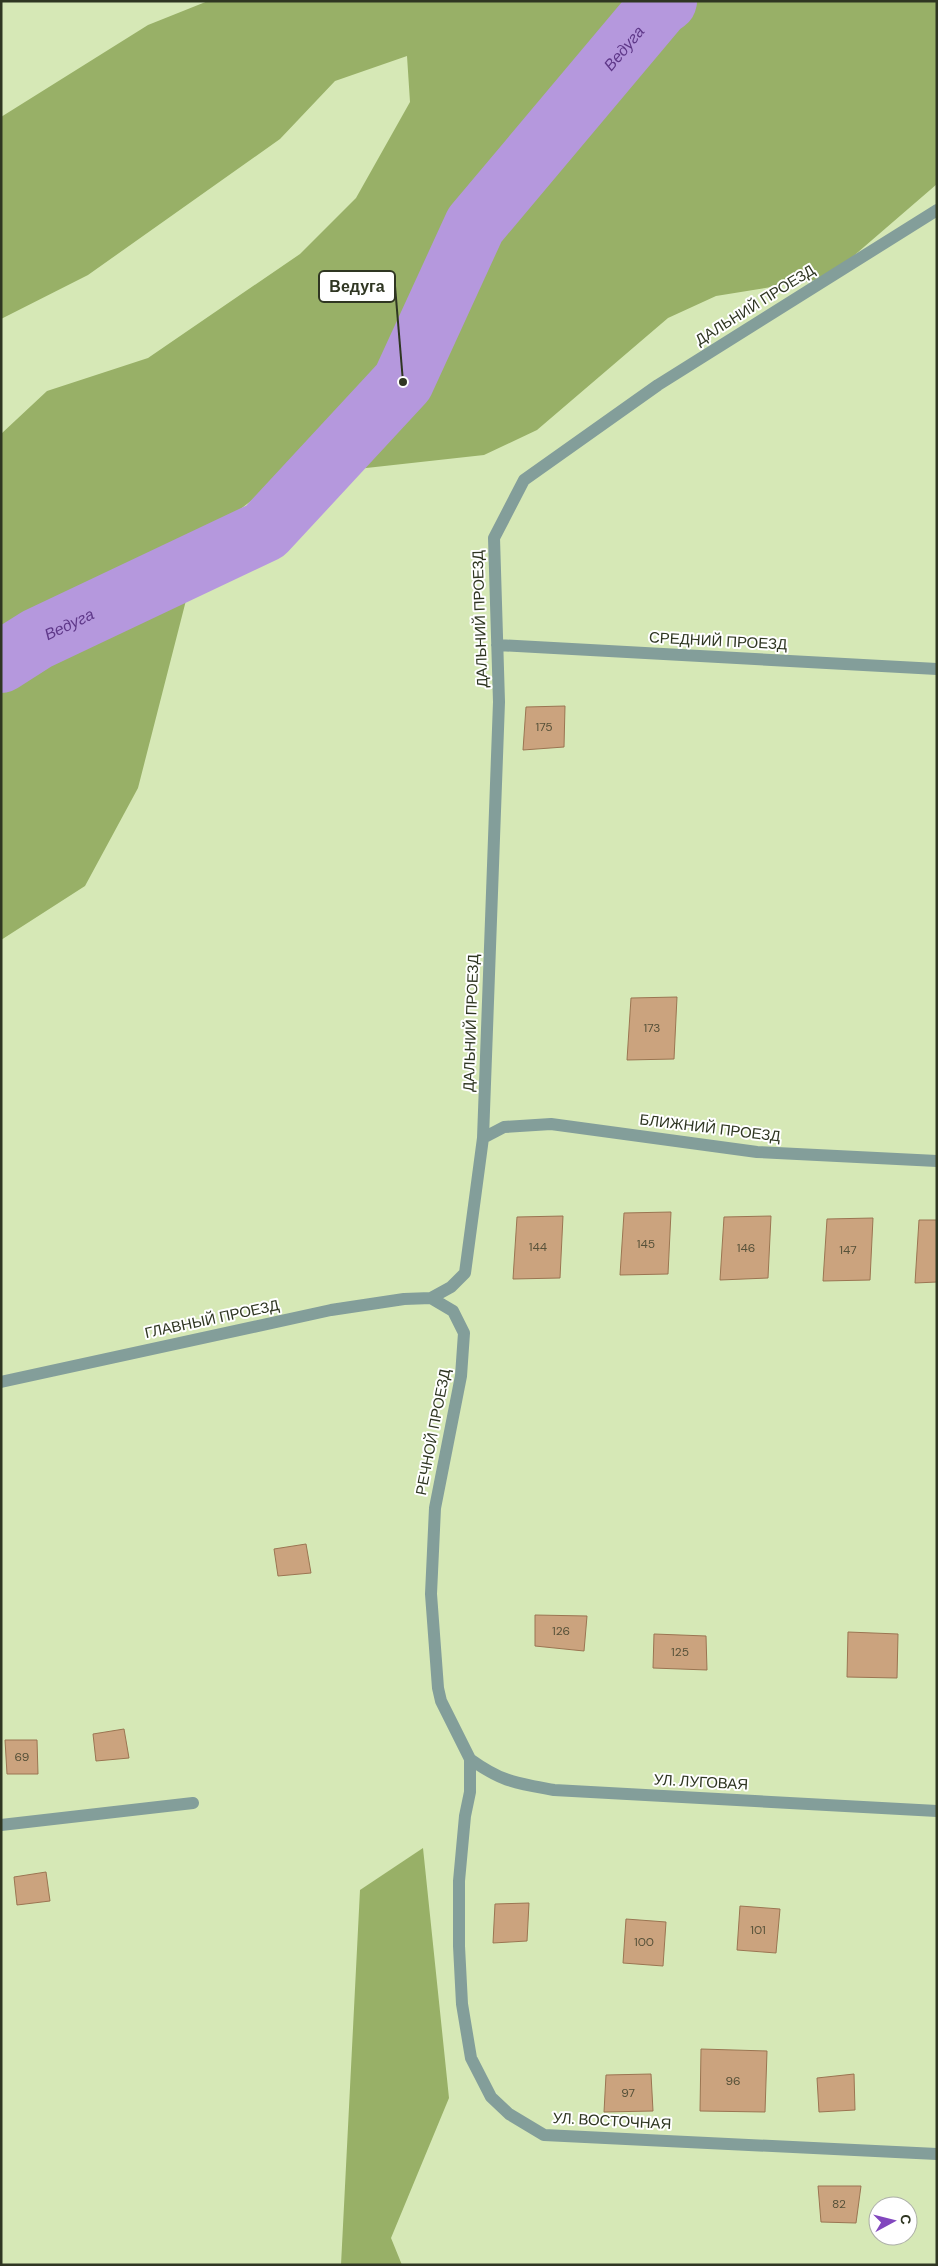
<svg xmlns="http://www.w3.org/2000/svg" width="938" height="2266" font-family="'DM Sans',sans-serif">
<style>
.forest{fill:#98b067}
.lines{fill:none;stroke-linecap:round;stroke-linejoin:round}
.river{stroke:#b598dd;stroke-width:62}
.building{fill:#cba37e;stroke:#9b7552}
.minor{stroke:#839e9a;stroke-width:12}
.labels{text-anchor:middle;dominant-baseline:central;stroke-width:4;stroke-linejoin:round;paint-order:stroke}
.number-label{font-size:12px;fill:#565139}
.street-label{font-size:15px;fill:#2f3622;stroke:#fff}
.water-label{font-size:16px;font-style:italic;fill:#5f3889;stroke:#fff}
.leader{fill:none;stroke:#2f3622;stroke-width:2}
.callout-dot{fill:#2f3622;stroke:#fff;stroke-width:2}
.callout{fill:#fff;stroke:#2f3622;stroke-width:2}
.callout-label{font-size:16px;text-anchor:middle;font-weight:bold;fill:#2f3622}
</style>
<rect width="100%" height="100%" fill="#d6e8b6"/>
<path class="forest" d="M 208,1 L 937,1 L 937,184 L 828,278 L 716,296 L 668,318 L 537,430 L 484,455 L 321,473 L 265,490 L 220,525 L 193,573 L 138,788 L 85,886 L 1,940 L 1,434 L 47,391 L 148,358 L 300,254 L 356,198 L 410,102 L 407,56 L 335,81 L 280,139 L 88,275 L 1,319 L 1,117 L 148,25 Z
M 423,1848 L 449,2098 L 391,2238 L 402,2265 L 341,2265 L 360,1890 Z"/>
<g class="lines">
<path class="river" id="s1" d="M 1,662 L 37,639 L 265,531 L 403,382 L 475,225 L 659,6 L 666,1"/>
</g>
<path class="building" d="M 565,706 L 564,747 L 523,750 L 526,707 Z
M 677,997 L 674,1059 L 627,1060 L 631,998 Z
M 671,1212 L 668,1274 L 620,1275 L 624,1213 Z
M 563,1216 L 560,1278 L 513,1279 L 517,1217 Z
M 771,1216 L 768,1278 L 720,1280 L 724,1217 Z
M 873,1218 L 870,1280 L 823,1281 L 827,1219 Z
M 919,1220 L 937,1220 L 937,1282 L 915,1283 Z
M 306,1544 L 311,1573 L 278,1576 L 274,1549 Z
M 535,1615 L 587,1616 L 584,1651 L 535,1646 Z
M 848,1632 L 898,1634 L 897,1678 L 847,1677 Z
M 654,1634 L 706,1636 L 707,1670 L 653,1668 Z
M 124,1729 L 129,1758 L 96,1761 L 93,1734 Z
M 5,1740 L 37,1740 L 38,1774 L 7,1774 Z
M 46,1872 L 50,1901 L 17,1905 L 14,1877 Z
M 529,1903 L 527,1941 L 493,1943 L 495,1904 Z
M 740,1906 L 780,1909 L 776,1953 L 737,1950 Z
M 626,1919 L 666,1922 L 663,1966 L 623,1963 Z
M 701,2049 L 767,2051 L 765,2112 L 700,2111 Z
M 651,2074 L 653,2111 L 604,2112 L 606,2075 Z
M 854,2074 L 855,2110 L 819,2112 L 817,2078 Z
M 818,2186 L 861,2186 L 856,2223 L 821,2222 Z"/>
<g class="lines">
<path class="minor" d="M 937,210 L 658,385 L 524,480 L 494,538 L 499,702 L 483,1138 L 465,1273 L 451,1287 L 431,1298 L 453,1311 L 464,1333 L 461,1376 L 435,1508 L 431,1594 L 438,1688 L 441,1701 L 470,1759 L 470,1792 L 465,1816 L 459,1881 L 459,1946 L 462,2004 L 471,2058 L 491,2097 L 509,2114 L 544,2135 L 937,2154
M 497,645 L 937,669
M 483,1138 L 504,1127 L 551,1124 L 757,1152 L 937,1161
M 1,1382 L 331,1310 L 404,1299 L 431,1298
M 470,1759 C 502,1782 516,1783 554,1790 L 937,1811
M 1,1825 L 193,1803"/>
</g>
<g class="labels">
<g class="number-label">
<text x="544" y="727">175</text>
<text x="652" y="1028">173</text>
<text x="646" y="1244">145</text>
<text x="538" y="1247">144</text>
<text x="746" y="1248">146</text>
<text x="848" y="1250">147</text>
<text x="561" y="1631">126</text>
<text x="680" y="1652">125</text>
<text x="22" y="1757">69</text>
<text x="758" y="1930">101</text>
<text x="644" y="1942">100</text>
<text x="733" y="2081">96</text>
<text x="628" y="2093">97</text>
<text x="839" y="2204">82</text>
</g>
<g class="street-label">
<text transform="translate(755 305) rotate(-32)">ДАЛЬНИЙ ПРОЕЗД</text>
<text transform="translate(480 619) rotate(-92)">ДАЛЬНИЙ ПРОЕЗД</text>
<text transform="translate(718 641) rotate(3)">СРЕДНИЙ ПРОЕЗД</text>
<text transform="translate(471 1023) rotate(-88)">ДАЛЬНИЙ ПРОЕЗД</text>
<text transform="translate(710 1128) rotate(7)">БЛИЖНИЙ ПРОЕЗД</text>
<text transform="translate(212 1319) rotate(-12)">ГЛАВНЫЙ ПРОЕЗД</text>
<text transform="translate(433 1432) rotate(-79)">РЕЧНОЙ ПРОЕЗД</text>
<text transform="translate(701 1782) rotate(3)">УЛ. ЛУГОВАЯ</text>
<text transform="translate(612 2121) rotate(3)">УЛ. ВОСТОЧНАЯ</text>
</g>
<g class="water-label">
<text stroke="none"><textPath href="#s1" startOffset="902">Ведуга</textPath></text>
<text stroke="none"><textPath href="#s1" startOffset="78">Ведуга</textPath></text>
</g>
</g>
<path class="leader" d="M403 382L395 286"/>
<circle class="callout-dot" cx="403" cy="382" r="5"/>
<rect class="callout" x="319" y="271" width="76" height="31" rx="5"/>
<g class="callout-label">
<text x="357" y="292">Ведуга</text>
</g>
<rect width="938" height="2266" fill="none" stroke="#2f3622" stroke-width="5"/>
<g transform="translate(893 2221) rotate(83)"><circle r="24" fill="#ffffff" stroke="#acafa7"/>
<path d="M0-4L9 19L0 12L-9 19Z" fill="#8247be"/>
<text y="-8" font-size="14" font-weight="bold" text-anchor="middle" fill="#2f3622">С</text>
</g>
</svg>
